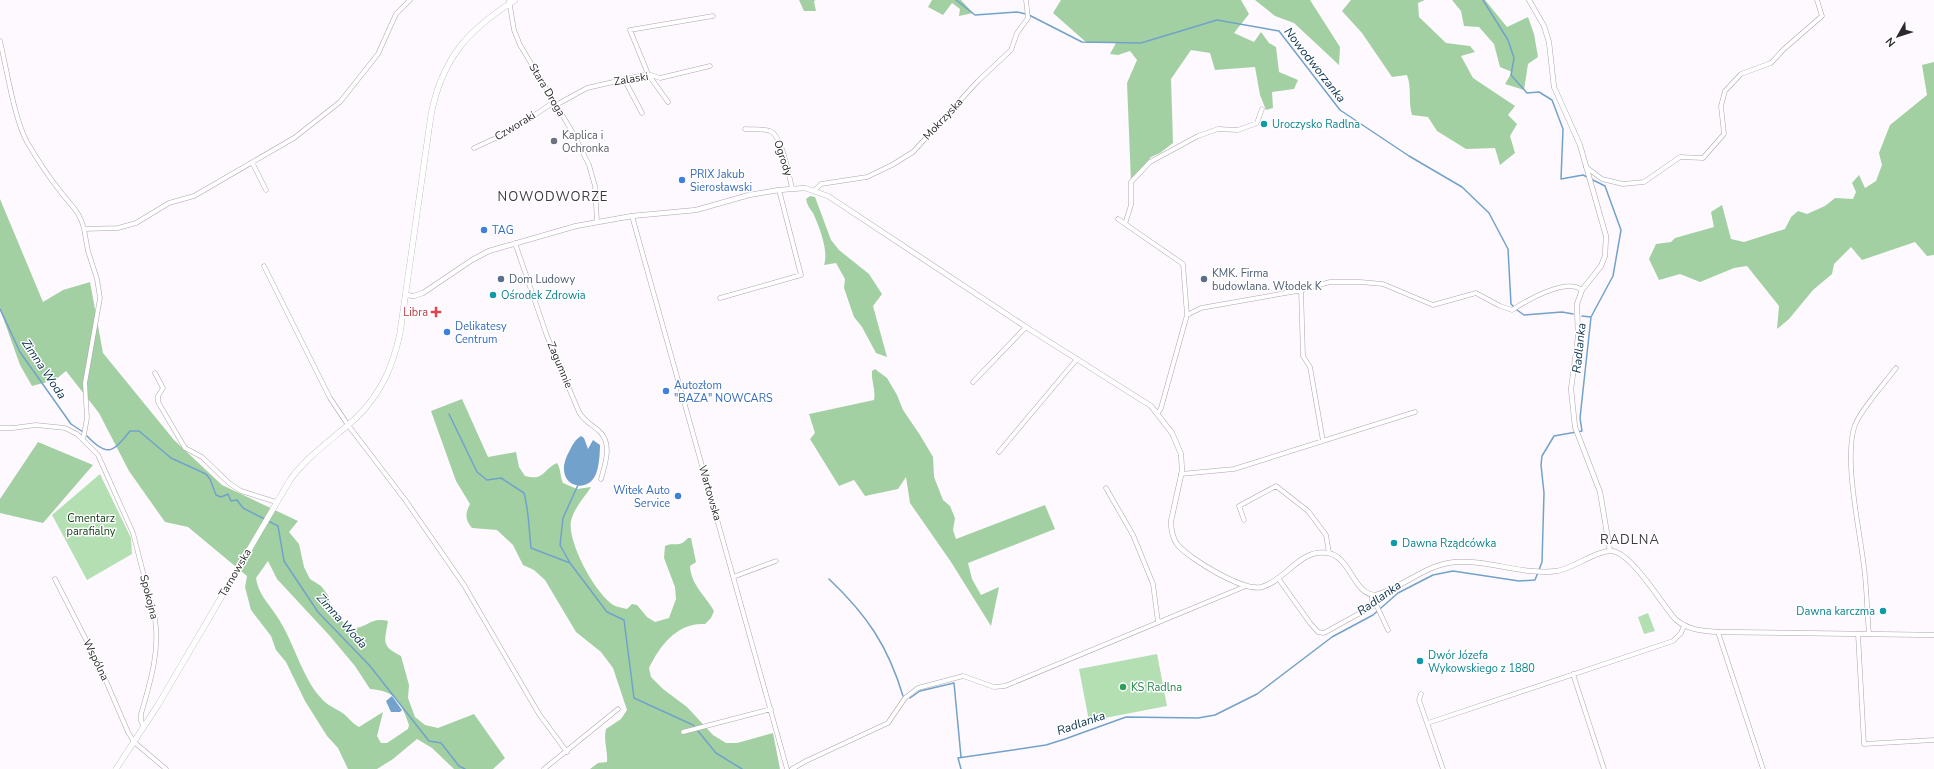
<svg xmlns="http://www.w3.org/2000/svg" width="1934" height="769" font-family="'Nunito Sans',sans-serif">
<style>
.green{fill:#b3dfb3}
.forest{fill:#a2d0a2;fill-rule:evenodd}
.water{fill:#72a2cb}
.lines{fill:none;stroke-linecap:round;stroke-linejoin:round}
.stream{stroke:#72a2cb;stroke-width:1.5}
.minor-casing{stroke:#aca6ac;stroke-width:5}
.tertiary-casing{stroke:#aca6ac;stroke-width:5.5}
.secondary-casing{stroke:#aca6ac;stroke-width:6}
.minor{stroke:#fff;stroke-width:4}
.tertiary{stroke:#fff;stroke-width:4.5}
.secondary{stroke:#fff;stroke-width:5.5}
.culture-dot{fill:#0f9aa8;stroke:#fff;stroke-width:1.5}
.worship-dot{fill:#6b7280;stroke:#fff;stroke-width:1.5}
.shop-dot{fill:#3f7fe0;stroke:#fff;stroke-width:1.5}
.service-dot{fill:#5c6f8a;stroke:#fff;stroke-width:1.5}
.health-dot{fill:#e0444e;stroke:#fff;stroke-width:1.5}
.leisure-dot{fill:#2e9e5b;stroke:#fff;stroke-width:1.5}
.labels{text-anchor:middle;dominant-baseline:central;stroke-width:3;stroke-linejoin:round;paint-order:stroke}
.street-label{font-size:11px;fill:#2d2a2d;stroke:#fff}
.culture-label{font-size:11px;fill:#0d838f;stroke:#fff;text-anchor:start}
.worship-label{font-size:11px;fill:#5b616d;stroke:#fff;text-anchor:start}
.shop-label{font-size:11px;fill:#366cbe;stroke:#fff;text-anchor:start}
.service-label{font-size:11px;fill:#4e5e75;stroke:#fff;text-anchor:start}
.health-label{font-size:11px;fill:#be3a42;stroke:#fff;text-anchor:end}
.park-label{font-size:11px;fill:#0b3c11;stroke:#fff}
.leisure-label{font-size:11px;fill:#27864d;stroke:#fff;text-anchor:start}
.water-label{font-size:12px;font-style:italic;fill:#09304c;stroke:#fff}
.quarter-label{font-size:13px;letter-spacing:1px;fill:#3d383d;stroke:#fff}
</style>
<rect width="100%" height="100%" fill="#fef9fe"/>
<path class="green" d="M 100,474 L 131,538 L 132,554 L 87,580 L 52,515 Z
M 1648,613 L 1655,631 L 1644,634 L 1638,617 Z
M 1157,654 L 1167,706 L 1089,721 L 1079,669 Z"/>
<path class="forest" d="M 799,0 L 815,0 L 814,2 L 816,11 L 804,11 Z
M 932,0 L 961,0 L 973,13 L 959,16 L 960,9 L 952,3 L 943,15 L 928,7 Z
M 1061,0 L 1241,0 L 1249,14 L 1234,33 L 1254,42 L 1261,32 L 1269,43 L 1276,47 L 1279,72 L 1298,80 L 1294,89 L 1272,92 L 1273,108 L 1266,110 L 1260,95 L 1255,67 L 1215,70 L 1210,53 L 1191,50 L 1171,79 L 1173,143 L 1160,153 L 1151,157 L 1131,182 L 1127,83 L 1137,60 L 1130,51 L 1118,55 L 1110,54 L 1116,43 L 1087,43 L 1053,13 Z
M 1255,0 L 1310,0 L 1340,47 L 1339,65 L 1294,23 L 1275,16 Z
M 1351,0 L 1425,0 L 1418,3 L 1419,17 L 1446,43 L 1470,46 L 1475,52 L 1461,56 L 1473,78 L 1515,106 L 1508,115 L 1517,124 L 1510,136 L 1515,153 L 1500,165 L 1495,148 L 1466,149 L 1437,131 L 1428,117 L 1412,115 C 1408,101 1412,88 1407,75 L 1392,77 L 1362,33 L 1342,11 Z
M 1452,0 L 1485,0 L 1507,27 L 1528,17 L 1534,34 L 1538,57 L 1528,64 L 1524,90 L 1505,84 L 1512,72 L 1500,67 L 1494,44 L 1479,27 L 1464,26 L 1461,11 Z
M 1934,62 L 1934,255 L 1927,256 L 1915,242 L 1862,260 L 1851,247 L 1834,264 L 1832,274 L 1813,290 L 1789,319 L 1777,329 L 1779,306 L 1747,266 L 1734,268 L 1700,282 L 1680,274 L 1659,280 L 1649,259 L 1656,244 L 1671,242 L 1675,238 L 1714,227 L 1711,212 L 1722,205 L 1731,239 L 1744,242 L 1785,229 L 1791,217 L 1798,211 L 1807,214 L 1825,206 L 1835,198 L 1853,199 L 1856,192 L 1852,183 L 1859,175 L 1865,188 L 1876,181 L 1882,165 L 1879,153 L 1890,125 L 1927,95 L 1922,65 Z
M 810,196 L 815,197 L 831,240 L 839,250 L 869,274 L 882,294 L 873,306 L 887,357 L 876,353 L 862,327 L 854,317 L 844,288 L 845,279 L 836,263 L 824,265 C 829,251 819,226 813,213 C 810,209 807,205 806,199 Z
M 0,199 L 43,302 L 63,290 L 90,282 L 103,353 L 174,440 L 222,485 L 298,521 L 289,532 L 299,544 L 304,567 L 310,579 L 321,586 L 328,595 L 333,612 L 349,628 C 366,630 370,616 388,621 C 385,642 380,645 401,656 L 409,685 L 408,698 L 415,717 L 425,725 L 438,728 L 474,714 L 505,758 L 493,769 L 454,769 L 432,748 L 417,739 L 393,759 L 377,769 L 348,769 L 338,748 L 327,736 L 305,701 L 286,662 L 276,650 L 271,636 L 251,610 L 245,587 L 247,576 L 188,527 L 165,522 L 129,471 L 99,413 L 66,371 L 55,380 L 32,386 L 20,365 L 0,309 ZM 268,561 L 277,579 L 329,635 L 355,666 L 370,689 C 396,691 401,702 409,725 L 408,729 L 387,743 L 381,743 L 377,736 L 383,712 L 359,727 C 351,723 348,716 341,712 C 333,707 327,705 321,698 C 302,678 293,639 276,615 C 268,603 258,593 256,578 Z
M 875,369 L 887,378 L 897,395 L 903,410 L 920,435 L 933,457 L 934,477 L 943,500 L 950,506 L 955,518 L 953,530 L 956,539 L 1045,505 L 1055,529 L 968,563 L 972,579 L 981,595 L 999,587 L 991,626 L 951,562 L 910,503 L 906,477 L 898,489 L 865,496 L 854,480 L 839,486 L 810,439 L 815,433 L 809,414 L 874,400 C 876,390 871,381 872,371 Z
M 462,399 L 488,457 L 516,452 L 519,467 L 525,476 C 545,481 542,470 557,463 C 561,469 560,476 563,483 L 577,489 L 591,487 C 584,498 574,508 571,521 C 567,542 596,596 615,606 C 618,607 623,608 627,609 L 632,604 L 637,605 L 647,617 L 655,622 L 669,618 L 676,599 L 675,587 L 664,558 L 665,546 C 675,541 678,549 688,538 L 691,538 L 696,562 L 690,566 C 691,585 705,595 714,611 L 711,618 L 705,624 C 678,622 660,645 649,668 L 651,677 L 663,689 L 687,707 L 713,735 L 726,743 L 737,743 L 773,733 L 780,769 L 590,769 L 598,763 L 607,762 C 608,751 603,740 606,729 L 621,719 L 627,710 L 613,668 L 601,652 L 576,632 L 545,580 L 534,570 L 523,565 L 513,545 L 497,530 L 472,528 C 465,520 465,514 470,504 L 456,481 L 431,411 Z
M 38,442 L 93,465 L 43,523 L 0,513 L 0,499 Z"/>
<path class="water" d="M 581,436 L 584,438 L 588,449 L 593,440 L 600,445 C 600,453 599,469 595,476 C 585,496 550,484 570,450 C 573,444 575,440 581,436 Z
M 392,696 L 402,710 L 400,712 L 391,712 L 386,701 Z"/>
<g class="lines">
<path class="stream" d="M 956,0 L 975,15 L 1017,12 L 1026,14
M 1483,0 L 1508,40 L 1514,58 L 1511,75 L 1527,93 L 1539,92 L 1552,100 L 1563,129 L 1561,179 L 1583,175 L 1587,177
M 1029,15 L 1082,42 L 1141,43 L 1217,20 L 1279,31 L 1340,110 L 1409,156 L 1462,187 L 1489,213 L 1508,249 L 1511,304 L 1514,307
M 0,309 L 20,352 L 71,424 L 83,432
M 1517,310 L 1524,315 L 1562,312 L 1573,314
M 1582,316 L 1591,317
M 449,414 L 477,472 L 487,480 L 501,478 L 524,493 C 529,511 529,530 531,548 L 570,563 L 607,612 L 624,620 L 634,698 L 693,725 L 716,753 L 742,769
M 87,436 C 108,458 113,452 130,431 L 139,431 L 171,458 L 206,474 L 210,479 L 216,495 L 221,497 L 228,494 L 231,501 L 237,500 L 243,508 L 278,526 L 284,561 L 318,612 L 370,666 L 429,741 L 441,743 L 459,766 L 465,769
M 570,563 L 560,545 L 563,518 L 578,485
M 829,579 C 867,615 888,646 903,696
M 910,698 L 920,691 L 954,683 L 961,757
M 961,769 L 958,758 L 1046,745 L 1065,739 L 1126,717 L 1198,718 L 1215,715 L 1257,694 L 1332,637 L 1373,615 L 1398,593 L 1433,575 L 1453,571 L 1519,581 L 1535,580 L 1542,562 L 1544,493 L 1541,465 L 1542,456 L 1554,436 L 1582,431 L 1580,418 L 1591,317 L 1613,276 L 1621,230 L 1605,186 L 1591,179"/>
<g class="minor-casing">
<path id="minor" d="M 509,0 L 514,30 L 520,45 L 573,133 L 589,165 L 595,186 L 597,222
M 0,41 C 7,70 14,118 27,142 C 37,159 48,176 60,191 C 71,206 80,211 84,229 L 118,228 L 136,223 L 169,203 L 194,196 L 294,138 L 340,102 L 378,54 L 396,14 L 410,0
M 624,79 L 642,113
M 668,102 L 648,74 L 630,30 L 713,16
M 556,105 L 587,88 L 648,74 L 660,78 L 710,66
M 745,129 C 752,130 763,128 770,131 C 782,135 789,176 792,188
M 474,148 L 509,132 L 554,102
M 252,162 L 266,190
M 1586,167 L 1602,179 L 1623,184 L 1644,182 L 1680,157 L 1703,158 L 1724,134 L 1721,106 L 1725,91 L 1741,74 L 1771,63 L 1784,49 L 1822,16 L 1817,0
M 815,190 L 821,184 L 867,177 L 892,165 L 913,152 L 978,81 L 1011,50 L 1017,33 L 1028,18 L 1026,0
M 632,216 L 787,769
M 1118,219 L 1183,264 L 1187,315 L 1161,408 L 1158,413
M 1125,224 L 1131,205 L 1131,182 L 1150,162 L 1198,136 L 1218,129 L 1238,130 L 1257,123 L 1262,109
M 515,243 L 547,336 L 579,412 C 586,424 593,424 601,433 C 612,445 605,465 601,479
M 264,266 L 330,398 L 348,425 L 406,501 L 464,585 L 539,714 L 567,752
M 1301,289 L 1303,356 L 1310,367 L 1323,441
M 720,298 L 801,275 L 779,190
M 1187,315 L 1201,308 L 1297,291 L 1330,282 L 1360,282 L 1383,284 L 1433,305 L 1476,293 L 1500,306 L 1512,310 C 1526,301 1566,277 1582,290
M 155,373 L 163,388 L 158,396 L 158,402 L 185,448 L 202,457 L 229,483 L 241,491 L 276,502
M 973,382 L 1026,327
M 0,428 L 13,428 L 36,425 L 65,428 L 77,434 L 98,455 L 133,533 L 155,619 C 160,652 150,683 141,714 L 141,721 L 144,727
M 83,440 L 87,418 L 85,383 L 100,298 L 97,279 L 88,251 L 84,229
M 999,452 L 1077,359
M 1181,474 L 1234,469 L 1415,412
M 1106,488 L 1133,535 L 1153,584 L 1158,622
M 1244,520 L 1239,506 L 1276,486 L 1308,511 L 1326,535 L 1329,553
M 733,577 L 776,561
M 1278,578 L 1310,623 L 1318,632 L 1324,633 L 1371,607 L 1372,595
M 55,579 L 100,667 L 128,732 L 134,742 L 166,769
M 1373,598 L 1388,630
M 1718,632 L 1763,769
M 1858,634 L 1864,744 L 1934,740
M 1869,634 C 1867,612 1867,590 1864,567 C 1860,531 1843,458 1855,425 C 1861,409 1885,383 1896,368
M 1573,674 L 1604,769
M 1421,694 L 1419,700 L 1443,769
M 1428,723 L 1673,641 L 1681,633 L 1684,626
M 683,732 L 771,709
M 544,769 L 618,709
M 792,769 L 806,761 L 888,723 L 905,698 L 918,688 L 963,676 L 994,687 L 1005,686 L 1246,586"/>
</g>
<g class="tertiary-casing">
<path id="tertiary" d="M 1529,0 L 1544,26 L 1549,42 L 1554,87 L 1580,145 L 1606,236 L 1605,256 L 1601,266 L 1582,290 L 1577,304 L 1578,337 L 1571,389 L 1575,427 L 1600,492 L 1610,551
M 406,295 L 414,296 L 423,293 L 472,260 L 489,251 L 576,226 L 632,216 L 696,210 L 749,195 L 779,190 L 805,188 L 828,196 L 1026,327 L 1151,406 L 1172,433 L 1181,454 L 1182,471 L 1171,521 C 1171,529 1172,537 1177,544 C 1189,559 1244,592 1262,587 C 1286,580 1300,548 1328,553 C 1351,557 1353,595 1376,595 C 1401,588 1422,568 1448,563 C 1484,557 1521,576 1557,571 C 1573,569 1602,546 1616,552 C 1636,560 1661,603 1676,620 C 1689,630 1702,631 1718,632 L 1934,635"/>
</g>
<g class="secondary-casing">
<path id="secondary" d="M 116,769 L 158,705 L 290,480 C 308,455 333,439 356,418 C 381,394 393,366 400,333 L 431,115 C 442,58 468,30 515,0"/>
</g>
<use href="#minor" class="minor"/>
<use href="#tertiary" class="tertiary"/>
<use href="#secondary" class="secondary"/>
</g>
<g class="culture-dot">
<circle cx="1264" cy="124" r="4"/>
<circle cx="493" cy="295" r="4"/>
<circle cx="1394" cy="543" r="4"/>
<circle cx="1883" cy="611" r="4"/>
<circle cx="1420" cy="661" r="4"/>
</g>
<circle class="worship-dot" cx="554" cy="141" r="4"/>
<g class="shop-dot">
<circle cx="682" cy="180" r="4"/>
<circle cx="484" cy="230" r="4"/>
<circle cx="447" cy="332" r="4"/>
<circle cx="666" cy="391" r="4"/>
<circle cx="678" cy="496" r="4"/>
</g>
<g class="service-dot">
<circle cx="501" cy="279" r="4"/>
<circle cx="1204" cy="279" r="4"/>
</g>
<path class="health-dot" d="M434 306h4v4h4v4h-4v4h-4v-4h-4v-4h4z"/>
<circle class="leisure-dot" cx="1123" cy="687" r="4"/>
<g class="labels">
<g class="street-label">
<text transform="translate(631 79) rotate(-9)">Zalaski</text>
<text transform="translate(547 90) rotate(59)">Stara Droga</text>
<text transform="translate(943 119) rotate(-47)">Mokrzyska</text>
<text transform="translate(515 126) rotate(-31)">Czworaki</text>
<text transform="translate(783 158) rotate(72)">Ogrody</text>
<text transform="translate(560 365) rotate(67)">Zagumnie</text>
<text transform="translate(710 493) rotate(74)">Wartowska</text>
<text transform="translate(235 573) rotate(-60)">Tarnowska</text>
<text transform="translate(149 597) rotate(76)">Spokojna</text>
<text transform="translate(96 660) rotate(64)">Wspólna</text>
</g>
<g class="culture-label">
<text x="1272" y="124">Uroczysko Radlna</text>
<text x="501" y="295">Ośrodek Zdrowia</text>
<text x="1402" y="543">Dawna Rządcówka</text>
<text x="1875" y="611" text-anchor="end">Dawna karczma</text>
<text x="1428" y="655">Dwór Józefa<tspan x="1428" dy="13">Wykowskiego z 1880</tspan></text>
</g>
<g class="worship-label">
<text x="562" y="135">Kaplica i<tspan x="562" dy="13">Ochronka</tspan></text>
</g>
<g class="shop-label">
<text x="690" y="174">PRIX Jakub<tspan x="690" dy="13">Sierosławski</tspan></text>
<text x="492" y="230">TAG</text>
<text x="455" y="326">Delikatesy<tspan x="455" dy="13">Centrum</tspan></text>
<text x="674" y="385">Autozłom<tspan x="674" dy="13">"BAZA" NOWCARS</tspan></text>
<text x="670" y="490" text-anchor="end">Witek Auto<tspan x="670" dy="13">Service</tspan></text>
</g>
<g class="service-label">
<text x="1212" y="273">KMK. Firma<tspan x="1212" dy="13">budowlana. Włodek K</tspan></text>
<text x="509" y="279">Dom Ludowy</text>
</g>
<g class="health-label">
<text x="428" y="312">Libra</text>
</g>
<g class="park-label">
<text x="91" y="518">Cmentarz<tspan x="91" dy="13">parafialny</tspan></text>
</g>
<g class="leisure-label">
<text x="1131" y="687">KS Radlna</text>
</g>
<g class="water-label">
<text transform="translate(1315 65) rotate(52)">Nowodworzanka</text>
<text transform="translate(1579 348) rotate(-84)">Radlanka</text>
<text transform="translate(44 369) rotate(56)">Zimna Woda</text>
<text transform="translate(1379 598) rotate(-35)">Radlanka</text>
<text transform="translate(342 621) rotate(48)">Zimna Woda</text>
<text transform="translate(1081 723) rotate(-19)">Radlanka</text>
</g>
<g class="quarter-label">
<text x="553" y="197">NOWODWORZE</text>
<text x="1630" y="540">RADLNA</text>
</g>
</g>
<g transform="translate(1898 36) rotate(231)" stroke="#ffffff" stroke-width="3" paint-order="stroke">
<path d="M0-3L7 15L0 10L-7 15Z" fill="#2d2a2d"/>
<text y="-6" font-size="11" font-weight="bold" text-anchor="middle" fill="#2d2a2d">N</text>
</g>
</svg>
